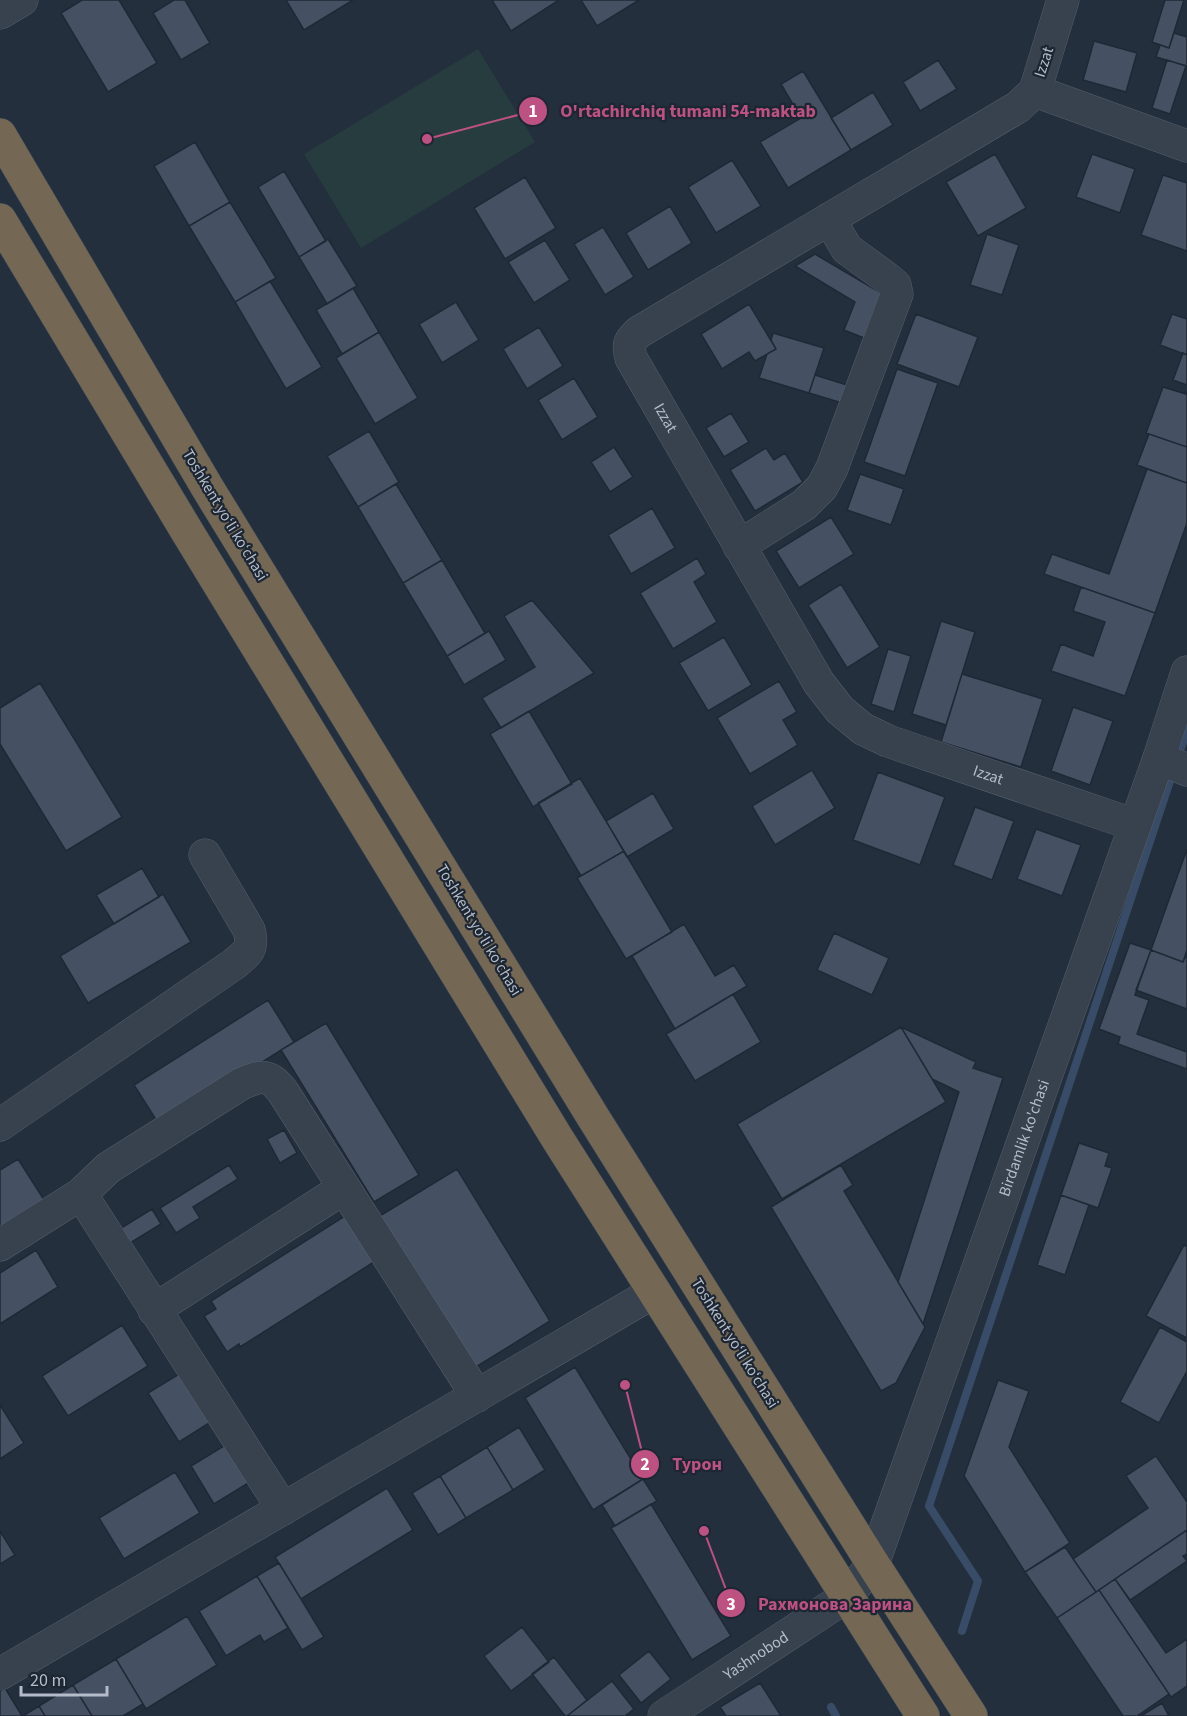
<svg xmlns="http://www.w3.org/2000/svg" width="1187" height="1716" font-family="'Source Sans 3',sans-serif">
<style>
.green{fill:#263c3f}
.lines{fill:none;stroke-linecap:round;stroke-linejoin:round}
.stream{stroke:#394c67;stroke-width:8}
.building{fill:#455162;stroke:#1f2835;stroke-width:1.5}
.minor-casing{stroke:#565f6c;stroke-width:33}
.highway-casing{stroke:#434c59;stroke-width:34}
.minor{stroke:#38414e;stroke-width:32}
.highway{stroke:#746855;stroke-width:33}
.labels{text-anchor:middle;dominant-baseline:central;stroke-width:4.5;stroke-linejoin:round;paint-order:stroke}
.street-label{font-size:16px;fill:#b4bcc9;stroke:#1d2633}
.leader{fill:none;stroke:#bd5182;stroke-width:2}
.callout-dot{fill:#bd5182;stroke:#1d2633;stroke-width:2}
.mark-label{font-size:18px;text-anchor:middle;font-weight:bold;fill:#fff}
.callout-label{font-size:18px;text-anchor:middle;font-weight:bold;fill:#bd5182;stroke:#1d2633;stroke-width:4.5;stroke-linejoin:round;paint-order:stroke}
</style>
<rect width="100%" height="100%" fill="#242f3e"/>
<path class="green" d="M 478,49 L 535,142 L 361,248 L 304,154 Z"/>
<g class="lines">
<path class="stream" d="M 962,1631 L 978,1581 L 929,1506 L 1187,730
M 831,1707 L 836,1716"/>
</g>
<path class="building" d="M 82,0 L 119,0 L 157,63 L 108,92 L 61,13 Z
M 174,0 L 185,0 L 210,43 L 181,60 L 153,13 Z
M 286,0 L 353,0 L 304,30 Z
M 492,0 L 559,0 L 511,31 Z
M 581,0 L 639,0 L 597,26 Z
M 1165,0 L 1184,0 L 1169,48 L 1152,42 Z
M 1174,33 L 1187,37 L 1187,66 L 1156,57 L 1160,45 L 1169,48 Z
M 1094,41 L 1137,53 L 1126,92 L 1083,80 Z
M 938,60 L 957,89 L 920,111 L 903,82 Z
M 1167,60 L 1186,66 L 1170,114 L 1152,108 Z
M 803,71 L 851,150 L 788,188 L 760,142 L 801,118 L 781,84 Z
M 873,92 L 893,125 L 851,150 L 831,118 Z
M 195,142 L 230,202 L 189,226 L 154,166 Z
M 995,154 L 1026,208 L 978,236 L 946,182 Z
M 1092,154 L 1135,169 L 1120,213 L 1076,197 Z
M 732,160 L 761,206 L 716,233 L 688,187 Z
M 284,171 L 326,241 L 299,257 L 258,187 Z
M 1163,175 L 1187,183 L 1187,251 L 1141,235 Z
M 525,177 L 556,228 L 505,259 L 474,208 Z
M 230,202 L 276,278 L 235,302 L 189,226 Z
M 670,206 L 692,243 L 648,270 L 626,233 Z
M 603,227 L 634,277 L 605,295 L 574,244 Z
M 987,234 L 1019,245 L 1002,295 L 970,285 Z
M 328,239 L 357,286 L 327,304 L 299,257 Z
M 545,240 L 570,280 L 534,303 L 508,262 Z
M 815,254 L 881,293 L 864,338 L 844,330 L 855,302 L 795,266 Z
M 270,281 L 322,367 L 286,389 L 235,302 Z
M 353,288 L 379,332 L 342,354 L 316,310 Z
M 456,302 L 479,340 L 442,363 L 419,324 Z
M 749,304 L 776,349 L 755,361 L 749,352 L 722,369 L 701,334 Z
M 916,314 L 978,337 L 959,387 L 897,364 Z
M 1172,314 L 1187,319 L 1187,355 L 1160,345 Z
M 539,327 L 563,366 L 527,389 L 503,349 Z
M 379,332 L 418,398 L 375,424 L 336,358 Z
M 773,333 L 824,348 L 809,393 L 759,378 L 767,354 L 776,349 L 771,340 Z
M 1183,353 L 1187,355 L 1187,385 L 1173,380 Z
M 897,369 L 938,383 L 905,476 L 864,462 Z
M 815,375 L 847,385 L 842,403 L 809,393 Z
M 574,378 L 598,417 L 562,440 L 538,400 Z
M 1163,387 L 1186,394 L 1187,391 L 1187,447 L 1146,433 Z
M 731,413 L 749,442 L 724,457 L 706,428 Z
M 369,431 L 399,482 L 358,507 L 327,456 Z
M 1149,434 L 1187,447 L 1187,483 L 1137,465 Z
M 614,447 L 633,477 L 610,492 L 591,462 Z
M 766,448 L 774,460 L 785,453 L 803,482 L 755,511 L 730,470 Z
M 1147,469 L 1187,483 L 1187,523 L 1155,613 L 1044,574 L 1052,554 L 1109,574 Z
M 860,474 L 904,489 L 891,525 L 847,510 Z
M 396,484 L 442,560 L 403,583 L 358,507 Z
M 652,508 L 675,548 L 631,574 L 608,535 Z
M 831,517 L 854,554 L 799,588 L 776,551 Z
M 697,558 L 706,574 L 694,582 L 717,622 L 673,649 L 640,593 Z
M 442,560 L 485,633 L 447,656 L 403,583 Z
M 841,584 L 880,647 L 847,668 L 808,605 Z
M 1081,587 L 1155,613 L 1125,696 L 1051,671 L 1061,644 L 1093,656 L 1105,622 L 1073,611 Z
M 532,600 L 594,673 L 501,728 L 482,698 L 535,667 L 504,616 Z
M 941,621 L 975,632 L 946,725 L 912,714 Z
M 489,631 L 506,660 L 464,685 L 447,656 Z
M 724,637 L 752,685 L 708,711 L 679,663 Z
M 888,649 L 911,656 L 894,712 L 871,704 Z
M 962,674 L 1043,699 L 1021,767 L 941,742 Z
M 779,681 L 797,712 L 783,720 L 798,745 L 750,774 L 717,718 Z
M 40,683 L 122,817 L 66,851 L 0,744 L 0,708 Z
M 1073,707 L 1113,721 L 1090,785 L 1051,771 Z
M 529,711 L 572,784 L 533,807 L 490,734 Z
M 812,770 L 835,808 L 775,845 L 752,806 Z
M 878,772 L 945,797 L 920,865 L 853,840 Z
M 580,778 L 624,851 L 581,876 L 538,803 Z
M 653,793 L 674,829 L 627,857 L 606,821 Z
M 975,807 L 1014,821 L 992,880 L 953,865 Z
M 1036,829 L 1081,845 L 1062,896 L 1017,879 Z
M 1187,849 L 1187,950 L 1183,962 L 1151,950 Z
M 624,851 L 672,932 L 626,959 L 577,878 Z
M 142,868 L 159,897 L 114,924 L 96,895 Z
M 163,894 L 191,942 L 88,1003 L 60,956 Z
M 684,924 L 715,976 L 734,965 L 747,986 L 675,1029 L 632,956 Z
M 834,933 L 889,958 L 872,995 L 817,970 Z
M 1130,943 L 1151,950 L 1135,995 L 1149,1000 L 1137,1034 L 1187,1052 L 1187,1069 L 1118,1044 L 1120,1037 L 1099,1029 Z
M 1151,950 L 1183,962 L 1185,957 L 1187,958 L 1187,1009 L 1136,990 Z
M 733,994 L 761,1042 L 695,1081 L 666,1034 Z
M 268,1000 L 294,1042 L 160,1126 L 134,1085 Z
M 326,1023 L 419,1175 L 374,1202 L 281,1050 Z
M 901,1027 L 976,1062 L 973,1068 L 1003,1078 L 923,1324 L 898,1282 L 959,1092 L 932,1079 Z
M 901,1027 L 946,1102 L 782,1199 L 737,1124 Z
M 284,1130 L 297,1153 L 280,1163 L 267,1139 Z
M 1079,1143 L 1109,1153 L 1105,1166 L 1112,1168 L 1098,1208 L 1061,1195 Z
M 18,1159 L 46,1203 L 0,1232 L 0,1170 Z
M 229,1165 L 238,1179 L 193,1207 L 200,1218 L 176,1233 L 160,1208 Z
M 841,1165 L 853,1185 L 844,1191 L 925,1327 L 896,1383 L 881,1391 L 771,1207 Z
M 457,1169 L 550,1321 L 471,1370 L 378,1217 Z
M 1061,1195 L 1089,1205 L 1065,1275 L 1037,1265 Z
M 152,1209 L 161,1224 L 122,1248 L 113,1233 Z
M 348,1214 L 377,1260 L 240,1347 L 239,1344 L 227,1352 L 204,1316 L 216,1309 L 211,1301 Z
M 1184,1245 L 1187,1247 L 1187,1338 L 1146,1316 Z
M 36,1250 L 58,1287 L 0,1324 L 0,1273 Z
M 122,1325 L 148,1366 L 68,1416 L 42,1376 Z
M 1160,1327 L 1187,1342 L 1187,1371 L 1159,1423 L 1120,1402 Z
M 575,1367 L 643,1479 L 593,1510 L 525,1398 Z
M 184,1371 L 214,1420 L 179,1442 L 148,1393 Z
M 998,1380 L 1029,1391 L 1009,1447 L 1070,1543 L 1025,1572 L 964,1476 Z
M 0,1405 L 24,1443 L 0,1459 Z
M 519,1427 L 545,1470 L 513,1490 L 487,1447 Z
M 227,1444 L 250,1482 L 214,1504 L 191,1466 Z
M 487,1447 L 513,1490 L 466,1518 L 440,1476 Z
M 1156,1456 L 1187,1502 L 1187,1530 L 1096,1592 L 1073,1559 L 1148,1508 L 1126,1476 Z
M 175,1472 L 200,1513 L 124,1559 L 99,1518 Z
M 440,1476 L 466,1518 L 438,1535 L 412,1493 Z
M 643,1479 L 657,1501 L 615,1526 L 602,1505 Z
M 387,1488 L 413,1530 L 301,1599 L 275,1557 Z
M 651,1504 L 731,1636 L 692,1660 L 611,1528 Z
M 1187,1530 L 1187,1554 L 1183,1556 L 1187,1561 L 1130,1600 L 1115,1579 Z
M 0,1531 L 15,1555 L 0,1564 Z
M 1065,1547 L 1096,1592 L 1057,1618 L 1025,1572 Z
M 279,1563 L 324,1637 L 302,1650 L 257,1576 Z
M 257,1576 L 288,1628 L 264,1642 L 260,1635 L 226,1656 L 199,1611 Z
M 1115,1579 L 1166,1653 L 1187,1639 L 1187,1686 L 1171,1697 L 1099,1590 Z
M 1099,1590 L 1169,1694 L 1137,1716 L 1123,1716 L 1057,1618 Z
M 187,1616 L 217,1665 L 146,1709 L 116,1659 Z
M 522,1627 L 549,1662 L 511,1691 L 484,1656 Z
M 649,1651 L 671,1679 L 641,1703 L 619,1675 Z
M 554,1657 L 587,1700 L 567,1716 L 565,1716 L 532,1674 Z
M 116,1659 L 143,1704 L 123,1716 L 92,1716 L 73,1685 Z
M 612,1681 L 634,1709 L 625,1716 L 567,1716 Z
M 760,1683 L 781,1716 L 726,1716 L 720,1707 Z
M 73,1685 L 92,1716 L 45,1716 L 39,1706 Z
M 5,1688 L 22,1716 L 0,1716 L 0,1691 Z
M 1162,1703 L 1169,1716 L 1141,1716 Z
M 39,1706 L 45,1716 L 23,1716 Z"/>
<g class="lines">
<g class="minor-casing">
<g id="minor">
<path id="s1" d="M 1063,0 L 1035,91 L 1018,107 L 639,332 C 628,342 628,344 631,358 L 819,683 L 840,710 L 863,729 L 888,741 L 1135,825"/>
<path d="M 0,13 L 22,0"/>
<path d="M 1035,91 L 1187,146"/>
<path d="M 739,546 L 804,505 L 822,487 L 832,468 L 897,294 L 895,285 L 888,279 L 847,249 L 829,219"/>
<path d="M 1159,758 L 1187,770"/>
<path d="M 0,1125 L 234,964 C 248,953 254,948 249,930 L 205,855"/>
<path d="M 81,1194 L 283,1509"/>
<path d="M 0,1245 L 81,1194 L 108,1168 L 241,1084 C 263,1075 268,1073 283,1092 L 477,1396"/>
<path d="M 154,1310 L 344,1188"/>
<path d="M 0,1674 L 654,1292"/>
<path id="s2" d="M 664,1716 L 847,1596 L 873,1564 L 1159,758 L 1187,672"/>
</g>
</g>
<g class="highway-casing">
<path id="highway" d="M 0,135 L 207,487 L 593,1117 L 873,1564 L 971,1716
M 0,220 L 188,533 L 557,1138 L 923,1716"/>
</g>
<use href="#minor" class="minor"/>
<use href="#highway" class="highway"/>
</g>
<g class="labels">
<g class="street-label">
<text transform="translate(1044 62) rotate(-72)">Izzat</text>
<text stroke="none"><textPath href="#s1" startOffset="658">Izzat</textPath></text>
<text transform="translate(225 515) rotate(59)">Toshkent yo‘li ko‘chasi</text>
<text stroke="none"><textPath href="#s1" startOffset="1162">Izzat</textPath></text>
<text transform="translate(479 930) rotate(59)">Toshkent yo‘li ko‘chasi</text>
<text stroke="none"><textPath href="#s2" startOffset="712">Birdamlik ko'chasi</textPath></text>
<text transform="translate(735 1343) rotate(58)">Toshkent yo‘li ko‘chasi</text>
<text stroke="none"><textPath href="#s2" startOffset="110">Yashnobod</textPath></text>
</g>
</g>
<path class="leader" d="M427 139L533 111M625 1385L645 1464M704 1531L731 1603"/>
<g class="callout-dot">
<circle cx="427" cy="139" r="6"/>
<circle cx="625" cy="1385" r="6"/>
<circle cx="704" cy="1531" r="6"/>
<circle cx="533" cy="111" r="15"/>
<circle cx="645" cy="1464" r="15"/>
<circle cx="731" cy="1603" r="15"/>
</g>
<g class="mark-label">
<text x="533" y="117">1</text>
<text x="645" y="1470">2</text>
<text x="731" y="1610">3</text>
</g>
<g class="callout-label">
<text x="688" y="117">O'rtachirchiq tumani 54-maktab</text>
<text x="697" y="1470">Турон</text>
<text x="835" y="1610">Рахмонова Зарина</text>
</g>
<path d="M21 1686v9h86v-9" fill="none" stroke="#b4bcc9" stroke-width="3"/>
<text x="30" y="1686" font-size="18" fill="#b4bcc9" stroke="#1d2633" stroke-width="4.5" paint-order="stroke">20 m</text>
</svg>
